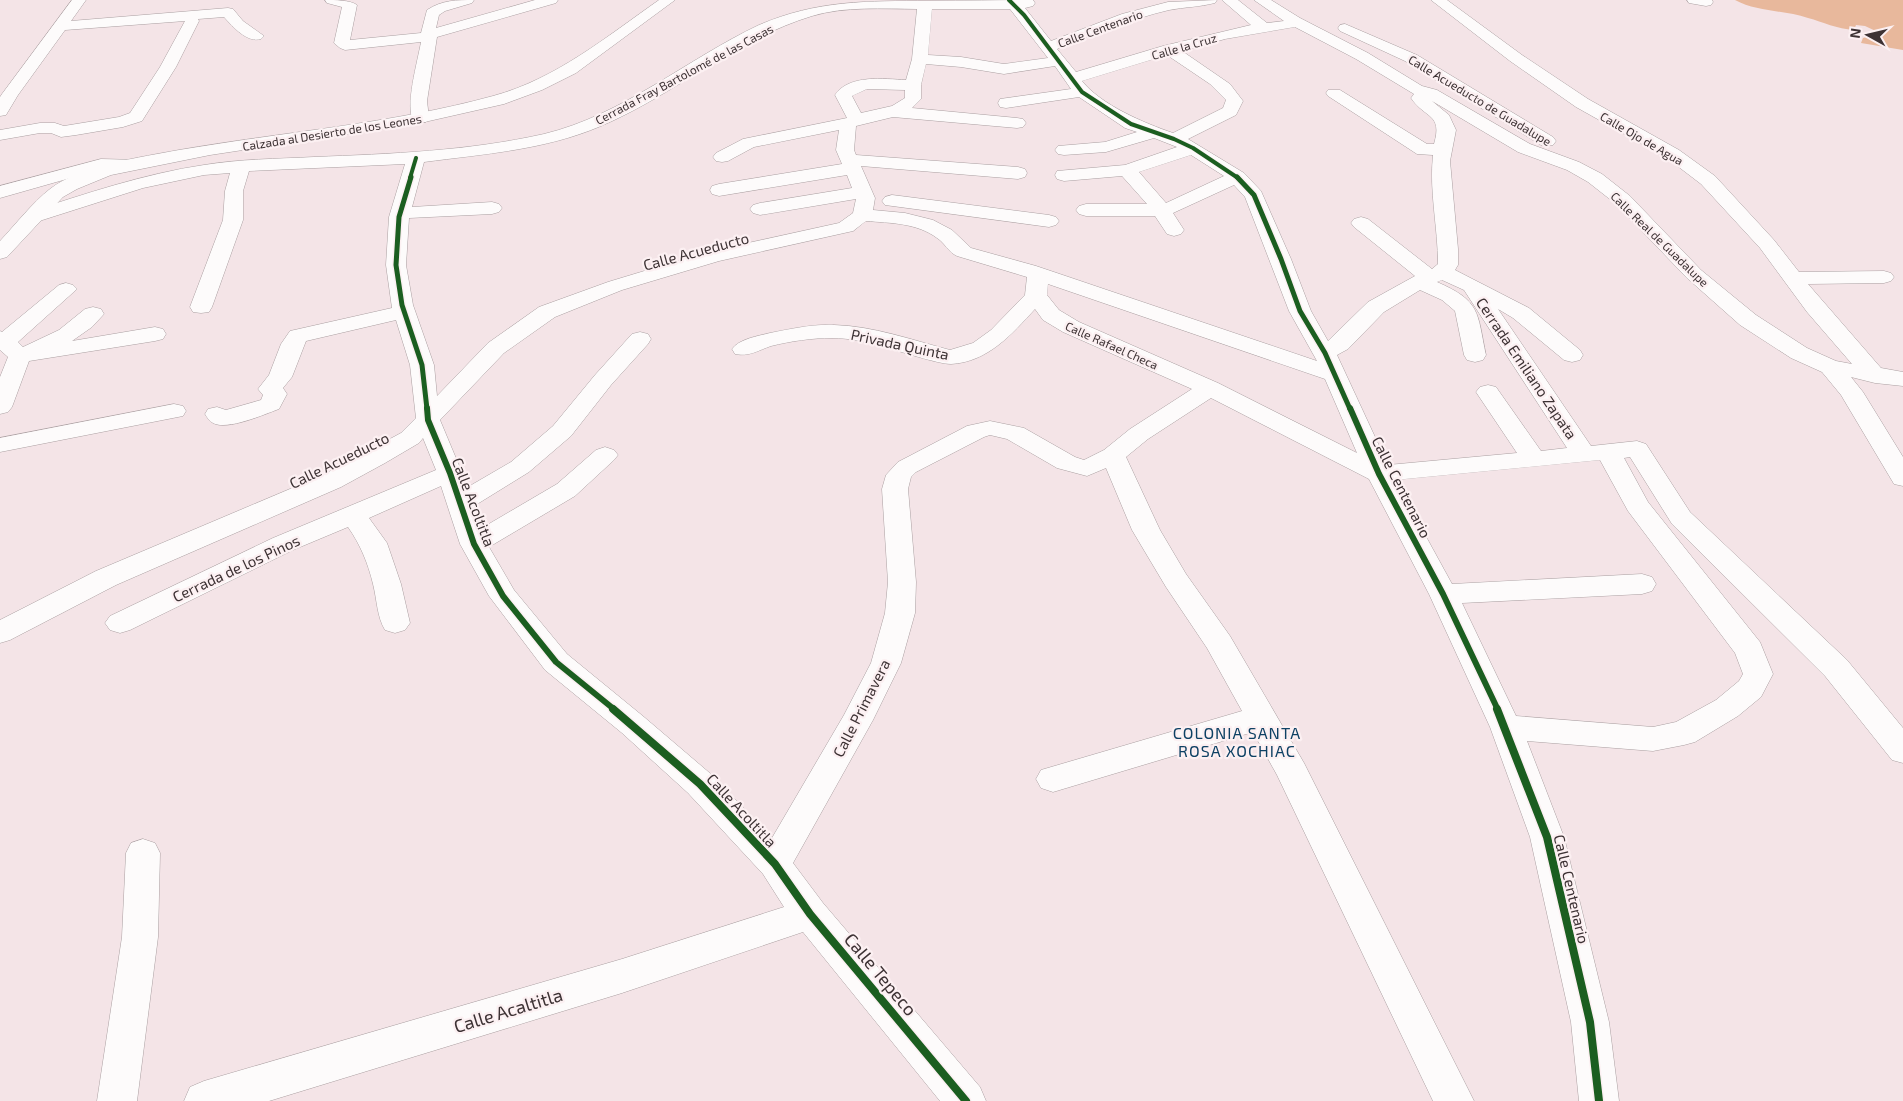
<svg xmlns="http://www.w3.org/2000/svg" width="1903" height="1101" font-family="'Exo 2',sans-serif">
<style>
.forest{fill:#e8b89c}
.lines{fill:none;stroke-linecap:round;stroke-linejoin:round}
.minor-casing{stroke:#aa9fa1;stroke-width:1}
.tertiary-casing{stroke:#aa9fa1;stroke-width:1}
.minor{fill:#fdfbfb;fill-rule:evenodd}
.tertiary{fill:#fdfbfb;fill-rule:evenodd}
.cycleway-far3-casing{stroke:#fcf0f2;stroke-width:5.5}
.cycleway-far2-casing{stroke:#fcf0f2;stroke-width:8}
.cycleway-far1-casing{stroke:#fcf0f2;stroke-width:9}
.cycleway-casing{stroke:#fcf0f2;stroke-width:11}
.cycleway-far3{stroke:#1b5e20;stroke-width:4}
.cycleway-far2{stroke:#1b5e20;stroke-width:5}
.cycleway-far1{stroke:#1b5e20;stroke-width:6}
.cycleway{stroke:#1b5e20;stroke-width:8}
.labels{text-anchor:middle;dominant-baseline:central;stroke-width:4.5;stroke-linejoin:round;paint-order:stroke}
.far-street-label{font-size:12px;fill:#3d3234;stroke:#fcf0f2}
.street-label{font-size:15px;fill:#3d3234;stroke:#fcf0f2}
.neighbourhood-label{font-size:16px;letter-spacing:1px;fill:#0e4164;stroke:#fcf0f2}
.near-street-label{font-size:18px;fill:#3d3234;stroke:#fcf0f2}
</style>
<rect width="100%" height="100%" fill="#f4e4e7"/>
<path class="forest" d="M 1735,0 L 1903,0 L 1903,50 L 1861,43 L 1863,38 L 1880,33 L 1865,26 L 1856,25 L 1854,30 C 1837,29 1823,22 1808,18 C 1784,10 1757,12 1735,0 Z"/>
<g class="lines">
<g class="minor-casing">
<path id="minor" d="M 72,0 L 86,0 L 71,21 L 228,8 L 233,9 L 243,21 L 264,36 L 261,39 C 247,43 233,27 224,17 L 198,19 L 199,21 L 176,67 L 142,121 L 123,127 L 76,135 L 61,137 L 51,133 L 40,133 L 0,140 L 0,130 L 40,123 L 55,123 L 64,126 L 119,117 L 130,113 L 160,67 L 185,21 L 65,30 L 18,95 L 6,115 L 0,116 L 0,97 L 2,94 Z
M 325,0 C 335,0 350,0 357,5 L 350,40 L 421,33 L 427,10 C 442,0 457,0 474,0 L 472,3 L 445,11 L 439,15 L 436,28 L 535,0 L 558,0 L 556,3 L 437,37 L 427,101 L 429,118 L 426,122 L 414,122 C 404,108 418,60 421,42 L 345,50 L 340,48 L 334,43 L 342,7 L 327,3 Z
M 1033,0 L 1035,3 L 1033,6 L 1025,8 L 1051,41 L 1122,14 L 1168,2 L 1217,0 L 1215,3 C 1200,7 1184,7 1169,10 C 1130,19 1094,35 1057,49 L 1076,72 L 1163,46 L 1251,25 L 1222,0 L 1238,0 L 1267,23 L 1284,21 L 1254,0 L 1271,0 L 1300,18 L 1368,53 L 1422,86 L 1437,90 L 1530,144 L 1579,162 L 1602,174 L 1630,196 L 1701,270 L 1756,315 L 1807,348 L 1836,361 L 1852,364 L 1807,312 L 1760,248 L 1701,184 L 1667,158 L 1576,107 L 1510,61 L 1431,0 L 1447,0 L 1522,55 L 1588,99 L 1679,150 L 1715,176 L 1774,240 L 1799,272 L 1884,271 L 1891,273 L 1894,277 L 1891,281 L 1884,283 L 1808,284 L 1881,368 L 1903,372 L 1903,386 L 1875,383 L 1851,377 L 1863,392 L 1903,457 L 1903,486 L 1894,484 L 1841,395 L 1822,372 L 1791,358 L 1740,325 L 1687,278 L 1616,204 L 1588,182 L 1567,170 L 1518,152 L 1432,101 L 1449,115 L 1456,130 L 1450,161 L 1458,249 L 1458,265 L 1455,270 L 1529,308 L 1580,350 L 1583,355 L 1580,360 L 1572,362 L 1564,360 L 1513,318 L 1498,309 L 1591,446 L 1637,441 L 1646,444 L 1690,512 L 1847,660 L 1903,728 L 1903,763 L 1892,760 L 1825,676 L 1672,524 L 1630,457 L 1624,458 L 1648,502 L 1760,642 L 1773,674 L 1761,697 L 1738,716 L 1695,742 L 1684,745 L 1653,751 L 1527,741 L 1564,837 L 1609,1022 L 1619,1101 L 1579,1101 L 1571,1022 L 1530,837 L 1490,727 L 1429,594 L 1369,479 L 1211,398 L 1148,439 L 1126,457 L 1160,530 L 1186,574 L 1230,636 L 1304,763 L 1474,1101 L 1433,1101 L 1277,775 L 1253,732 L 1053,792 L 1041,788 L 1036,779 L 1041,770 L 1242,711 L 1207,648 L 1166,587 L 1132,530 L 1106,468 L 1087,476 L 1057,468 L 1007,439 L 990,435 L 984,437 L 916,472 L 911,477 L 908,489 L 916,582 L 915,613 L 901,663 L 873,720 L 793,863 L 823,903 L 980,1087 L 986,1101 L 940,1101 L 803,932 L 622,993 L 269,1101 L 184,1101 L 190,1087 L 204,1081 L 622,959 L 784,907 L 763,874 L 688,793 L 622,733 L 545,670 L 489,596 L 460,544 L 441,486 L 369,518 L 387,543 L 401,584 L 410,623 L 405,630 L 395,633 L 385,630 C 377,617 377,600 373,584 C 368,563 360,544 348,527 L 293,550 L 130,630 L 120,633 L 110,630 L 105,623 L 110,616 L 273,538 L 436,470 L 423,438 L 419,443 L 385,463 L 341,487 L 116,585 L 10,640 L 0,643 L 0,620 L 96,571 L 323,475 L 401,433 L 416,418 L 410,365 L 396,320 L 306,341 L 292,377 L 283,388 L 287,394 L 279,409 C 265,414 227,431 213,423 C 209,421 207,417 205,414 L 208,409 L 217,407 L 226,410 L 261,400 L 263,395 L 258,389 L 269,375 L 281,344 L 290,331 L 392,308 L 386,265 L 389,217 L 405,164 L 249,171 L 243,191 L 243,220 L 212,307 L 209,312 L 201,313 L 193,312 L 190,307 L 223,220 L 225,191 L 230,173 L 204,175 L 143,188 L 33,223 L 26,221 L 23,217 L 26,213 C 85,194 143,174 204,165 C 240,159 277,159 314,157 C 390,154 469,151 544,134 C 623,115 687,59 759,25 C 817,0 868,1 929,1 C 965,1 999,0 1033,0 ZM 917,9 L 912,59 L 906,80 C 884,79 849,74 835,95 L 847,118 L 743,139 L 716,153 L 713,157 L 716,161 L 722,162 L 728,161 L 754,147 L 839,130 L 836,150 L 842,164 L 719,184 L 712,186 L 710,190 L 712,194 L 719,196 L 847,175 L 852,188 L 760,203 L 753,205 L 750,209 L 753,213 L 760,215 L 856,199 L 853,213 L 839,223 L 707,252 L 608,282 L 539,307 L 488,343 L 437,396 L 434,365 L 413,305 L 406,265 L 409,218 L 492,214 L 499,212 L 502,208 L 499,204 L 492,202 L 412,207 L 424,162 C 484,154 545,150 601,126 C 674,95 736,39 812,16 C 845,6 883,9 917,9 ZM 932,9 L 1010,9 L 1048,58 L 1004,64 L 961,57 L 928,55 ZM 1295,27 L 1356,59 L 1414,94 L 1411,98 C 1425,119 1443,113 1434,144 L 1427,144 L 1340,90 L 1328,90 L 1326,93 L 1328,96 L 1417,154 L 1433,155 C 1429,191 1438,228 1438,264 L 1432,269 L 1368,219 L 1361,217 L 1354,219 L 1351,223 L 1354,227 L 1415,276 L 1368,302 L 1328,341 L 1311,311 L 1291,259 L 1261,191 L 1244,173 L 1188,139 L 1236,115 L 1243,101 L 1230,84 L 1182,51 L 1225,39 ZM 1167,55 L 1210,84 L 1226,100 L 1223,108 L 1173,133 C 1144,123 1101,105 1082,81 ZM 926,64 L 961,67 L 1004,74 L 1055,66 L 1071,89 L 1000,99 L 998,103 L 1000,107 L 1006,108 L 1079,97 L 1125,128 L 1137,132 L 1105,142 L 1058,146 L 1055,150 L 1058,154 L 1064,155 L 1106,152 L 1154,138 L 1177,147 L 1125,165 L 1057,171 L 1055,175 L 1057,179 L 1064,181 L 1122,176 L 1147,204 L 1086,204 L 1079,206 L 1076,210 L 1079,214 L 1086,216 L 1155,216 L 1167,234 L 1174,236 L 1181,234 L 1184,230 L 1173,213 L 1234,185 L 1245,197 L 1289,311 L 1317,361 L 1036,266 L 971,248 L 952,230 L 933,220 L 905,213 L 873,210 L 875,198 L 861,166 L 1018,179 L 1025,177 L 1027,173 L 1025,169 L 1018,167 L 856,155 L 854,150 L 856,126 L 893,117 L 1017,128 L 1023,127 L 1026,123 L 1023,119 L 1017,118 L 912,108 L 921,99 L 921,85 ZM 867,89 L 905,90 L 905,98 L 892,106 L 861,113 L 852,96 ZM 1191,155 L 1224,176 L 1166,203 L 1139,172 ZM 866,221 C 891,223 917,223 937,238 C 945,243 948,252 957,256 L 1027,277 L 1025,295 L 991,330 L 973,343 L 950,350 C 912,340 873,326 834,325 C 813,324 791,329 770,333 C 758,336 739,339 732,349 L 735,354 C 749,357 759,350 771,346 C 791,341 812,338 832,338 C 850,338 867,342 884,347 C 900,351 938,364 951,364 C 988,362 1012,334 1035,309 L 1043,320 L 1063,332 L 1192,389 L 1130,429 L 1104,450 L 1084,460 L 1075,457 L 1024,428 L 990,421 L 967,426 L 898,462 L 886,475 L 882,489 L 888,582 L 885,613 L 871,663 L 844,715 L 772,838 L 712,775 L 644,717 L 567,654 L 514,590 L 489,547 L 575,496 L 614,460 L 618,455 L 614,450 L 605,447 L 596,450 L 557,484 L 482,528 L 474,506 L 529,472 L 571,436 L 611,385 L 648,344 L 651,339 L 648,334 L 640,332 L 632,334 L 595,375 L 553,426 L 511,462 L 468,487 L 440,420 L 504,353 L 555,317 L 622,290 L 719,261 L 853,231 ZM 1442,280 L 1464,290 L 1567,448 L 1541,451 L 1496,387 L 1488,385 L 1480,387 L 1476,392 L 1517,453 L 1388,465 L 1337,355 L 1348,349 L 1384,312 L 1420,290 L 1442,300 L 1455,311 L 1464,355 L 1467,360 L 1475,362 L 1483,360 L 1486,355 C 1477,312 1481,301 1437,282 ZM 1048,284 L 1325,379 L 1357,453 L 1218,383 L 1079,322 L 1059,310 L 1047,295 ZM 1600,460 L 1628,511 L 1735,653 L 1743,674 L 1739,681 L 1716,700 L 1676,722 L 1653,727 L 1516,716 L 1462,603 L 1642,594 L 1652,591 L 1656,584 L 1652,577 L 1642,574 L 1452,584 L 1395,480 Z
M 1687,0 L 1712,0 L 1713,2 L 1711,5 L 1706,6 L 1689,3 Z
M 1345,24 L 1417,55 L 1553,137 L 1556,141 L 1553,145 L 1547,146 L 1541,145 L 1405,61 L 1340,31 L 1338,28 L 1340,25 Z
M 101,159 L 138,160 L 141,164 L 138,168 L 102,169 L 0,198 L 0,186 Z
M 892,195 L 1049,215 L 1056,217 L 1059,221 L 1056,225 L 1049,227 L 885,205 L 882,201 L 885,197 Z
M 66,283 L 73,285 L 77,289 L 18,342 L 23,347 L 59,330 L 85,309 L 93,307 L 101,309 L 104,314 L 92,327 L 72,341 L 155,327 L 163,329 L 166,334 L 163,339 L 155,341 L 29,361 L 12,407 L 8,412 L 0,414 L 0,377 L 8,357 L 0,350 L 0,331 L 2,332 L 59,285 Z
M 174,404 L 183,406 L 186,411 L 183,416 L 0,452 L 0,438 Z
M 143,839 L 155,843 L 160,853 L 158,937 L 137,1101 L 97,1101 L 122,937 L 126,853 L 131,843 Z"/>
</g>
<g class="tertiary-casing">
<path id="tertiary" d="M 659,0 L 675,0 L 576,73 L 542,90 L 504,104 L 420,123 L 210,155 L 111,175 L 77,189 L 63,197 L 7,257 L 0,259 L 0,241 C 15,225 33,202 50,189 C 79,166 142,157 179,150 C 283,132 391,124 493,96 C 556,79 606,37 659,0 Z"/>
</g>
<use href="#minor" class="minor"/>
<use href="#tertiary" class="tertiary"/>
<g class="cycleway-far3-casing">
<path id="cycleway-far3" d="M 1009,0 L 1024,15 L 1082,92 L 1131,124 L 1174,139 L 1193,148 L 1238,178
M 410,178 L 416,158"/>
</g>
<g class="cycleway-far2-casing">
<path id="cycleway-far2" d="M 411,177 L 399,217 L 396,265 L 402,305 L 422,365 L 427,409
M 1237,177 L 1254,195 L 1281,259 L 1300,311 L 1325,353 L 1350,409"/>
</g>
<g class="cycleway-far1-casing">
<path id="cycleway-far1" d="M 427,408 L 428,420 L 450,473 L 474,544 L 503,596 L 556,662 L 615,710
M 1350,408 L 1379,474 L 1443,594 L 1498,710"/>
</g>
<g class="cycleway-casing">
<path id="cycleway" d="M 613,709 L 700,784 L 775,864 L 810,914 L 966,1101
M 1497,709 L 1547,837 L 1590,1022 L 1599,1101"/>
</g>
<use href="#cycleway-far3" class="cycleway-far3"/>
<use href="#cycleway-far2" class="cycleway-far2"/>
<use href="#cycleway-far1" class="cycleway-far1"/>
<use href="#cycleway" class="cycleway"/>
</g>
<g class="labels">
<g class="far-street-label">
<text transform="translate(1100 28) rotate(-20)">Calle Centenario</text>
<text transform="translate(1184 46) rotate(-16)">Calle la Cruz</text>
<text transform="translate(684 74) rotate(-28)">Cerrada Fray Bartolomé de las Casas</text>
<text transform="translate(1480 100) rotate(31)">Calle Acueducto de Guadalupe</text>
<text transform="translate(332 132) rotate(-9)">Calzada al Desierto de los Leones</text>
<text transform="translate(1642 138) rotate(30)">Calle Ojo de Agua</text>
<text transform="translate(1660 239) rotate(44)">Calle Real de Guadalupe</text>
<text transform="translate(1112 345) rotate(24)">Calle Rafael Checa</text>
</g>
<g class="street-label">
<text transform="translate(696 251) rotate(-15)">Calle Acueducto</text>
<text transform="translate(900 344) rotate(12)">Privada Quinta</text>
<text transform="translate(1527 368) rotate(56)">Cerrada Emiliano Zapata</text>
<text transform="translate(339 460) rotate(-26)">Calle Acueducto</text>
<text transform="translate(1402 487) rotate(63)">Calle Centenario</text>
<text transform="translate(474 502) rotate(69)">Calle Acoltitla</text>
<text transform="translate(236 568) rotate(-25)">Cerrada de los Pinos</text>
<text transform="translate(861 708) rotate(-63)">Calle Primavera</text>
<text transform="translate(742 810) rotate(47)">Calle Acoltitla</text>
<text transform="translate(1572 889) rotate(77)">Calle Centenario</text>
</g>
<g class="neighbourhood-label">
<text x="1237" y="732">COLONIA SANTA<tspan x="1237" dy="18">ROSA XOCHIAC</tspan></text>
</g>
<g class="near-street-label">
<text transform="translate(881 974) rotate(50)">Calle Tepeco</text>
<text transform="translate(508 1010) rotate(-17)">Calle Acaltitla</text>
</g>
</g>
<g transform="translate(1868 35) rotate(278)" stroke="#fcf0f2" stroke-width="4" paint-order="stroke">
<path d="M0-4L9 19L0 12L-9 19Z" fill="#3d3234"/>
<text y="-8" font-size="14" font-weight="bold" text-anchor="middle" fill="#3d3234">N</text>
</g>
</svg>
